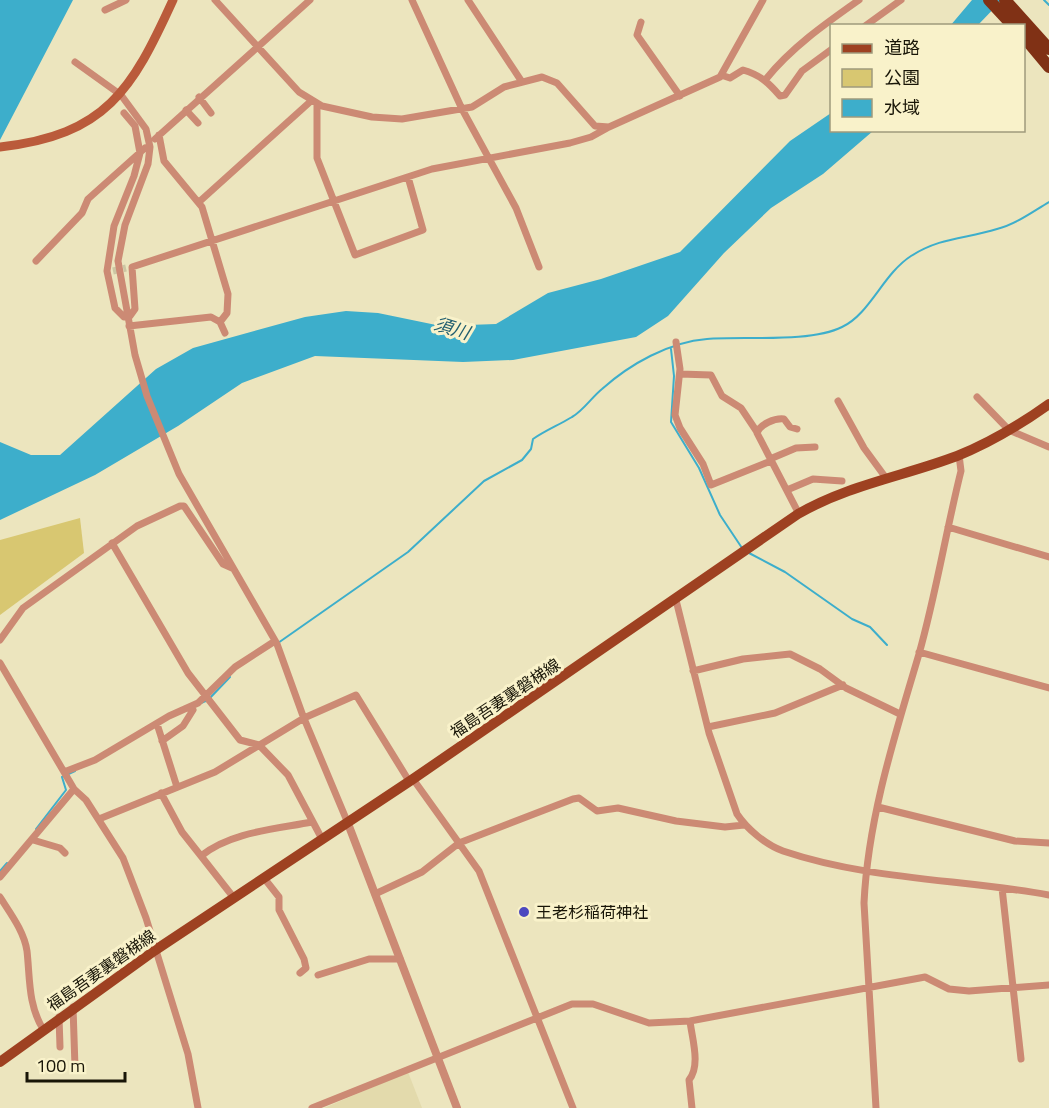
<svg xmlns="http://www.w3.org/2000/svg" width="1049" height="1108" font-family="'Titillium Web','Noto Sans JP',sans-serif">
<style>
.built{fill:#e3daac}
.green{fill:#d8c771}
.water{fill:#3daecb}
.lines{fill:none;stroke-linecap:round;stroke-linejoin:round}
.stream{stroke:#3daecb;stroke-width:2}
.minor-tunnel{stroke:#ccc6a3;stroke-width:7;stroke-dasharray:7 3.5;stroke-linecap:butt}
.minor{stroke:#cc8a74;stroke-width:7}
.tertiary{stroke:#cc8a74;stroke-width:8}
.secondary{stroke:#ba5b3b;stroke-width:9}
.primary{stroke:#9e4121;stroke-width:10}
.motorway{stroke:#803115;stroke-width:12}
.poi-dot{fill:#4d49bf;stroke:#f9f2ca;stroke-width:2}
.labels{text-anchor:middle;dominant-baseline:central;stroke-width:6;stroke-linejoin:round;paint-order:stroke}
.street-label{font-size:16px;fill:#181507;stroke:#f9f2ca}
.poi-label{font-size:16px;fill:#181507;stroke:#f9f2ca;text-anchor:start}
.water-label{font-size:18px;font-style:italic;fill:#235f6f;stroke:#f9f2ca}
</style>
<rect width="100%" height="100%" fill="#ece5be"/>
<path class="built" d="M 408,1072 L 422,1108 L 324,1108 Z"/>
<path class="green" d="M 80,518 L 84,553 L 0,615 L 0,540 Z"/>
<path class="water" d="M 0,0 L 73,0 L 0,140 Z
M 972,0 L 1002,0 L 978,25 L 950,26 Z
M 831,113 L 832,130 L 873,131 L 823,174 L 771,208 L 724,253 L 668,316 L 636,337 L 513,360 L 463,362 L 315,356 L 242,383 L 178,426 L 95,475 L 0,520 L 0,442 L 31,455 L 60,455 L 156,369 L 193,348 L 305,317 L 346,311 L 378,313 L 441,326 L 496,324 L 548,293 L 601,279 L 680,252 L 790,141 Z"/>
<g class="lines">
<path class="stream" d="M 1044,0 L 1049,5
M 671,349 L 674,376 L 671,422 L 699,468 L 720,515 L 742,548
M 749,553 L 785,572 L 852,619 L 870,627 L 887,645
M 278,643 L 408,552 L 484,481 L 522,460 L 531,449 L 533,439 C 546,430 559,425 572,417 C 583,411 592,397 602,389 C 630,364 669,342 707,339 C 743,336 810,343 842,327 C 870,314 883,274 911,256 C 941,237 965,239 997,229 C 1016,224 1032,212 1049,202
M 201,703 L 208,700 L 230,677
M 36,829 L 66,790 L 62,777 L 75,771
M 0,871 L 7,863"/>
<path class="minor-tunnel" d="M 113,271 L 126,268"/>
<path class="minor" d="M 215,0 L 299,92 L 322,106 L 372,117 L 402,119 L 472,107 L 504,87 L 542,77 L 557,83 L 595,126 L 609,127 L 720,77 L 763,0
M 412,0 L 462,109 L 516,208 L 539,267
M 468,0 L 522,82
M 105,10 L 126,0
M 641,22 L 637,35 L 680,96
M 865,26 L 901,0
M 75,62 L 121,95 L 146,129 L 150,147 L 148,164 L 125,225 L 118,261 L 135,355 L 147,396 L 179,474 L 277,644 L 303,716 L 347,821
M 721,75 L 730,78 L 743,70 C 760,75 768,82 780,96 L 785,95 L 802,71 L 832,49
M 766,79 C 792,47 825,24 859,0
M 199,97 L 211,113
M 317,104 L 317,158 L 355,255 L 423,230 L 408,177
M 186,110 L 198,123
M 124,113 L 135,126 L 140,153 L 134,176 L 114,226 L 107,271 L 115,308 L 124,317 L 130,316 L 135,309 L 132,267 L 432,169 L 570,143 L 591,137 L 609,127
M 159,135 L 164,161 L 202,207 L 228,294 L 227,313 L 220,322
M 155,139 L 310,0
M 199,202 L 311,101
M 36,261 L 82,213 L 88,199 L 145,148
M 129,326 L 211,317 L 220,322 L 225,333
M 676,342 L 680,369 L 675,415 L 680,428 L 703,464 L 711,485 L 771,461
M 680,374 L 711,375 L 722,396 L 741,408 L 757,432
M 977,397 L 1009,430 L 1049,447
M 838,401 L 864,448 L 886,478
M 797,429 L 790,427 L 784,419 C 775,418 760,424 757,433 L 799,514
M 770,459 L 796,448 L 815,447
M 787,490 L 813,479 L 842,481
M 948,527 L 1049,557
M 112,543 L 188,673 L 240,740 L 259,745 L 288,775 L 322,839
M 676,600 L 709,733 L 737,814 C 747,829 766,845 783,851 C 869,880 961,879 1049,895
M 0,640 L 23,608 L 137,526 L 180,506 L 184,506 L 223,564 L 232,568
M 919,652 L 1049,688
M 0,663 L 74,789 L 86,800 L 123,858 L 146,918 L 188,1054 L 198,1108
M 693,671 L 743,659 L 790,654 L 820,669 L 846,688 L 900,714
M 158,727 L 177,787
M 708,727 L 775,713 L 843,685
M 162,741 L 183,726 L 193,710
M 64,772 L 95,760 L 169,716 L 198,703 L 235,667 L 275,641
M 413,779 L 479,871 L 573,1108
M 161,793 L 182,832 L 201,856
M 878,807 L 1015,841 L 1049,843
M 99,819 L 215,772 L 304,718 L 356,695 L 409,781
M 33,840 L 60,848 L 65,853
M 0,877 L 74,789
M 264,878 L 279,897 L 279,910 L 304,959 L 306,968 L 300,973
M 1002,888 L 1021,1059
M 375,894 L 422,872 L 459,843 L 573,799 L 579,798 L 597,811 L 618,808 L 676,821 L 725,827 L 744,825
M 0,897 C 10,913 24,931 27,951 C 30,978 28,1005 43,1029
M 234,898 L 201,856 C 230,832 276,829 312,822
M 318,975 L 369,959 L 400,959
M 73,1007 L 75,1067
M 59,1017 L 60,1047
M 690,1021 C 692,1039 701,1065 689,1080 L 692,1108
M 312,1108 L 572,1004 L 593,1004 L 649,1023 L 690,1021 L 925,977 L 949,989 L 969,991 L 1049,985
M 876,1108 L 864,903 C 868,818 895,735 919,654 C 936,594 946,531 961,471 L 959,455"/>
<path class="tertiary" d="M 347,821 L 457,1108"/>
<path class="secondary" d="M 0,147 C 106,135 132,90 173,0"/>
<path class="primary" d="M 0,1062 L 154,951 L 413,779 L 798,514 C 848,485 904,476 957,456 C 990,443 1021,424 1049,404"/>
<path class="motorway" d="M 989,0 L 1013,26
M 1005,0 L 1049,49
M 1024,37 L 1049,67"/>
</g>
<circle class="poi-dot" cx="524" cy="912" r="6"/>
<g class="labels">
<g class="street-label">
<text transform="translate(505 698) rotate(-34)">福島吾妻裏磐梯線</text>
<text transform="translate(101 970) rotate(-35)">福島吾妻裏磐梯線</text>
</g>
<g class="poi-label">
<text x="536" y="912">王老杉稲荷神社</text>
</g>
<g class="water-label">
<text transform="translate(452 328) rotate(17)">須川</text>
</g>
</g>
<rect x="830" y="24" width="195" height="108" fill="#f9f2ca" stroke="#9f9a7c" stroke-width="1.5"/>
<rect x="842" y="44" width="30" height="9" fill="#9e4121" stroke="#9f9a7c" stroke-width="1.5"/>
<text x="884" y="54" font-size="18" fill="#181507">道路</text>
<rect x="842" y="69" width="30" height="18" fill="#d8c771" stroke="#9f9a7c" stroke-width="1.5"/>
<text x="884" y="84" font-size="18" fill="#181507">公園</text>
<rect x="842" y="99" width="30" height="18" fill="#3daecb" stroke="#9f9a7c" stroke-width="1.5"/>
<text x="884" y="114" font-size="18" fill="#181507">水域</text>
<path d="M27 1072v9h98v-9" fill="none" stroke="#181507" stroke-width="3"/>
<text x="36" y="1072" font-size="18" fill="#181507" stroke="#f9f2ca" stroke-width="4.5" paint-order="stroke">100 m</text>
</svg>
